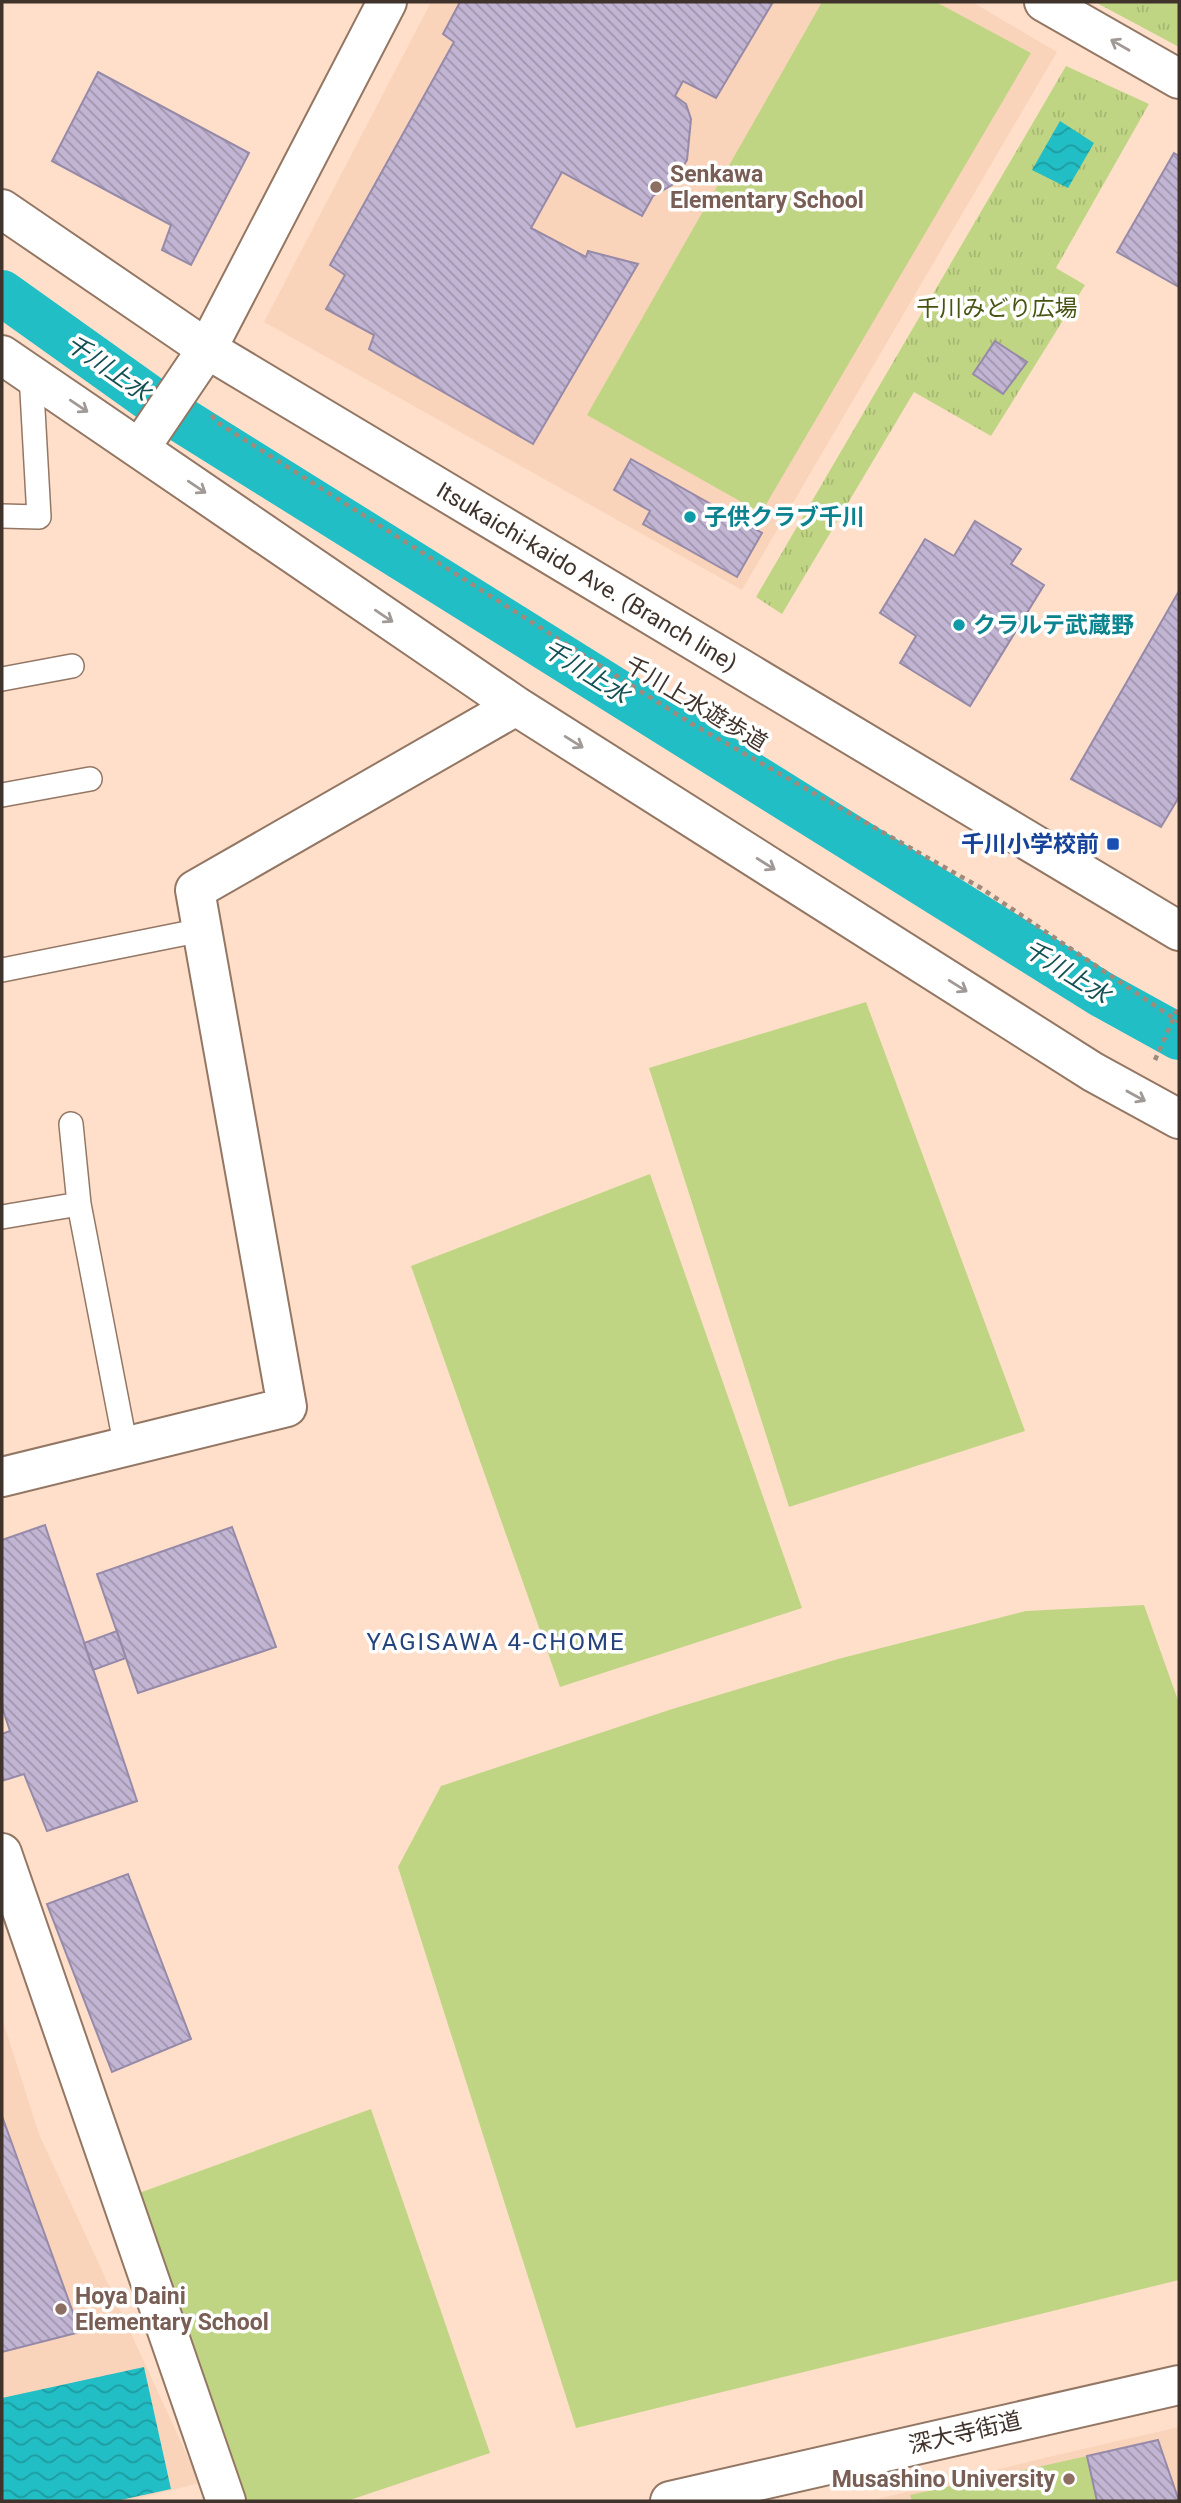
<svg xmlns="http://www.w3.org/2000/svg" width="1181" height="2503" font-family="Roboto,'Noto Sans JP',sans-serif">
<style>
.built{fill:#fad4ba}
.green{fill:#c0d584}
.park{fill:url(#park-tufts)}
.water{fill:url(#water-waves)}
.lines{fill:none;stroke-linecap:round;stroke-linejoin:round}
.canal{stroke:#21bec5;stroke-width:46}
.building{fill:url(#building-back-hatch);stroke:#968aa8;stroke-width:2}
.lane-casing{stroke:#937764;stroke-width:26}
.street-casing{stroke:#937764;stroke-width:42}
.secondary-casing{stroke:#937764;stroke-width:42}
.primary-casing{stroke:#937764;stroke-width:42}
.path{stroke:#a08a7b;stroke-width:4.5;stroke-dasharray:5 5;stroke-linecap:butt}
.lane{stroke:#fff;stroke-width:23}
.street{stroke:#fff;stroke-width:38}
.secondary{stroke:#fff;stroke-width:38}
.primary{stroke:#fff;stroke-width:38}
.oneway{stroke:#a09995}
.education-dot{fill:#8d6e63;stroke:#fff;stroke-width:2.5}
.culture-dot{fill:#0f9aa8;stroke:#fff;stroke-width:2.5}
.transit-dot{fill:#1a4fb4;stroke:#fff;stroke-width:2.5}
.labels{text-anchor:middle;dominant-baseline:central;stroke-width:7;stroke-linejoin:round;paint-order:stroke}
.education-label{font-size:23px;font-weight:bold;fill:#785e54;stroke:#fff;text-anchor:start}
.park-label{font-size:23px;fill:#465311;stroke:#fff}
.culture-label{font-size:23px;font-weight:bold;fill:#0d838f;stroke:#fff;text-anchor:start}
.street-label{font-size:23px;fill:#40332b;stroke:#fff}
.transit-label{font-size:23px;font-weight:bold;fill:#164399;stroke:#fff;text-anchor:end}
.water-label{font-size:24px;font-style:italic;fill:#135053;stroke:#fff}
.neighbourhood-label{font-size:24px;letter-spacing:2px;fill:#26447b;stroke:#fff}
</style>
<defs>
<pattern id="park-tufts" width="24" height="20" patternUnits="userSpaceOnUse" patternTransform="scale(1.75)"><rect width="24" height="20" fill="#c0d584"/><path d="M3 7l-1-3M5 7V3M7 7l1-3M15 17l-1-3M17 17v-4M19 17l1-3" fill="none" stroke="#a6b772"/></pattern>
<pattern id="water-waves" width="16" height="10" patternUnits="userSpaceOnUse" patternTransform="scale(1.75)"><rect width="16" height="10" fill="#21bec5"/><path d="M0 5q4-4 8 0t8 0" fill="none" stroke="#1e9ba0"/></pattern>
<pattern id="building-back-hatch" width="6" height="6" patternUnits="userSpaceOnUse" patternTransform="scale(1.75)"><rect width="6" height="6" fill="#c2b5d4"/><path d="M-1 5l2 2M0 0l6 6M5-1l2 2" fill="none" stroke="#9f94ac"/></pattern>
</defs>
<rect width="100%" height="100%" fill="#ffdfca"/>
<path class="built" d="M 431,2 L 972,2 L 1057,52 L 742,590 L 264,322 Z
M 2,2018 L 39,2134 L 200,2483 L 128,2501 L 2,2501 Z
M 1179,2427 L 1179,2501 L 870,2501 L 1048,2457 Z"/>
<path class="green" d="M 822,2 L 936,2 L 1031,53 L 761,513 L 587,415 Z
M 866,1002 L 1025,1431 L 789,1507 L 649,1068 Z
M 650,1174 L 802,1608 L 560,1687 L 411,1266 Z
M 1144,1605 L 1179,1703 L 1179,2280 L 576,2428 L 398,1867 L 441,1786 L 669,1710 L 838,1659 L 1026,1611 Z
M 371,2109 L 490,2453 L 347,2501 L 246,2501 L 139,2193 Z
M 1087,2456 L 1097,2501 L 912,2501 L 910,2495 Z"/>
<path class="park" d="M 1095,2 L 1179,2 L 1179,47 Z
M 1066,66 L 1149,104 L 1056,268 L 1085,285 L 991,436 L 914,392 L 782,614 L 756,597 Z"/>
<path class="water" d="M 1060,121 L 1094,143 L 1068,188 L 1032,170 Z
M 144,2367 L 171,2489 L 116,2501 L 2,2501 L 2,2398 Z"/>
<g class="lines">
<path class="canal" d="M 2,293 L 169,412 L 1101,994 L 1179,1037"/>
</g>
<path class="building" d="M 460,2 L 773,2 L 716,98 L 683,81 L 675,96 L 686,104 L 691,119 L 687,160 L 672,185 L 653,196 L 642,216 L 562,172 L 531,228 L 586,257 L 588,251 L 638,264 L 533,444 L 369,349 L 374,335 L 326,309 L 345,275 L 330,265 L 454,42 L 443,34 Z
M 98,72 L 249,153 L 191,265 L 162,250 L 171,225 L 52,161 Z
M 1174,153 L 1179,156 L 1179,287 L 1117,252 Z
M 995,341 L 1027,362 L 1003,394 L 973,374 Z
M 631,459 L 762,533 L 737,577 L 643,524 L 650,511 L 614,490 Z
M 975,521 L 1021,549 L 1011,564 L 1044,585 L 970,706 L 900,663 L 916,636 L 880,613 L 925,539 L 954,556 Z
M 1179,591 L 1179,797 L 1161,827 L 1071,779 Z
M 45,1525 L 137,1801 L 47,1831 L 24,1774 L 2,1781 L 2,1734 L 10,1731 L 2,1707 L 2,1540 Z
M 232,1527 L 276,1647 L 138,1693 L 97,1574 Z
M 117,1631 L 126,1658 L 93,1670 L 84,1643 Z
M 128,1874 L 191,2039 L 112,2072 L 47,1904 Z
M 2,2116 L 80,2332 L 2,2352 Z
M 1158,2440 L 1179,2501 L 1097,2501 L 1087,2456 Z"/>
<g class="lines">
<g class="lane-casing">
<path id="lane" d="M 2,516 L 39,517 L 31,374
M 2,679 L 72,666
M 2,795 L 90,779
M 2,970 L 202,930
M 71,1124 L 79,1204 L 126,1448
M 2,1217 L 79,1204"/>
</g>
<g class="street-casing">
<path id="street" d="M 1044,2 L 1179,79
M 2,355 L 516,706 L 1093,1072 L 1179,1119
M 140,448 L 207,349
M 2,1477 L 287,1407 L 195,890 L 516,706
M 2,1853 L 226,2501
M 670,2501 L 1179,2385"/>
</g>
<g class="secondary-casing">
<path id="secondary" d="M 207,349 L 387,2"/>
</g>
<g class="primary-casing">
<g id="primary">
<path id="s1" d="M 2,209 L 207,349 L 1179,931"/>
</g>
</g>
<path class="path" d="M 212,415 L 215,421 L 692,724 L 981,888 L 1179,1022
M 1155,1060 L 1179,1006"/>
<use href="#lane" class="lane"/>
<use href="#street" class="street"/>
<use href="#secondary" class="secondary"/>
<use href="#primary" class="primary"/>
</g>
<defs><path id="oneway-shaft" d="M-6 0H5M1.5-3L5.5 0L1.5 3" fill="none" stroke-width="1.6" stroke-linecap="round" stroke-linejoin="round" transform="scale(1.75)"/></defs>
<g class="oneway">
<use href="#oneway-shaft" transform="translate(1120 45) rotate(-150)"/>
<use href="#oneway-shaft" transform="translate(79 406) rotate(34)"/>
<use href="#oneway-shaft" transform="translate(197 487) rotate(34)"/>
<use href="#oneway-shaft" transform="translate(384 616) rotate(34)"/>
<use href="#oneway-shaft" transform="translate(574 742) rotate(32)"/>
<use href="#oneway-shaft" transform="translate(766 864) rotate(32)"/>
<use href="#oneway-shaft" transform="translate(958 986) rotate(32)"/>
<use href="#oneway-shaft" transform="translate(1136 1096) rotate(29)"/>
</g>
<g class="education-dot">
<circle cx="656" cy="187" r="7"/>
<circle cx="61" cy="2309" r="7"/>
<circle cx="1069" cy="2479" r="7"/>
</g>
<g class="culture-dot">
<circle cx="690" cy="517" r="7"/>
<circle cx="959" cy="625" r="7"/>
</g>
<rect class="transit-dot" x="1106" y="837" width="14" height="14" rx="3.5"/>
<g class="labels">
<g class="education-label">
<text x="670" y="174">Senkawa<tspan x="670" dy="26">Elementary School</tspan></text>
<text x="75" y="2296">Hoya Daini<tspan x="75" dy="26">Elementary School</tspan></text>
<text x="1055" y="2479" text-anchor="end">Musashino University</text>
</g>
<g class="park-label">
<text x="997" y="308">千川みどり広場</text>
</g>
<g class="culture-label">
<text x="704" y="517">子供クラブ千川</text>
<text x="973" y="625">クラルテ武蔵野</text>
</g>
<g class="street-label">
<text stroke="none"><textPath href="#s1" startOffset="691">Itsukaichi-kaido Ave. (Branch line)</textPath></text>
<text transform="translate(696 704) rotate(31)">千川上水遊歩道</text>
<text transform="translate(965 2433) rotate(-13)">深大寺街道</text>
</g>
<g class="transit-label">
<text x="1099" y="844">千川小学校前</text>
</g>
<g class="water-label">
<text transform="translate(108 368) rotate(35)">千川上水</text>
<text transform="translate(586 672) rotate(32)">千川上水</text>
<text transform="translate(1067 972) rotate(32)">千川上水</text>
</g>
<g class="neighbourhood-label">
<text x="496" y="1642">YAGISAWA 4-CHOME</text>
</g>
</g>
<rect width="1181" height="2503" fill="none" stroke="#40332b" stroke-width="7"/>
</svg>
